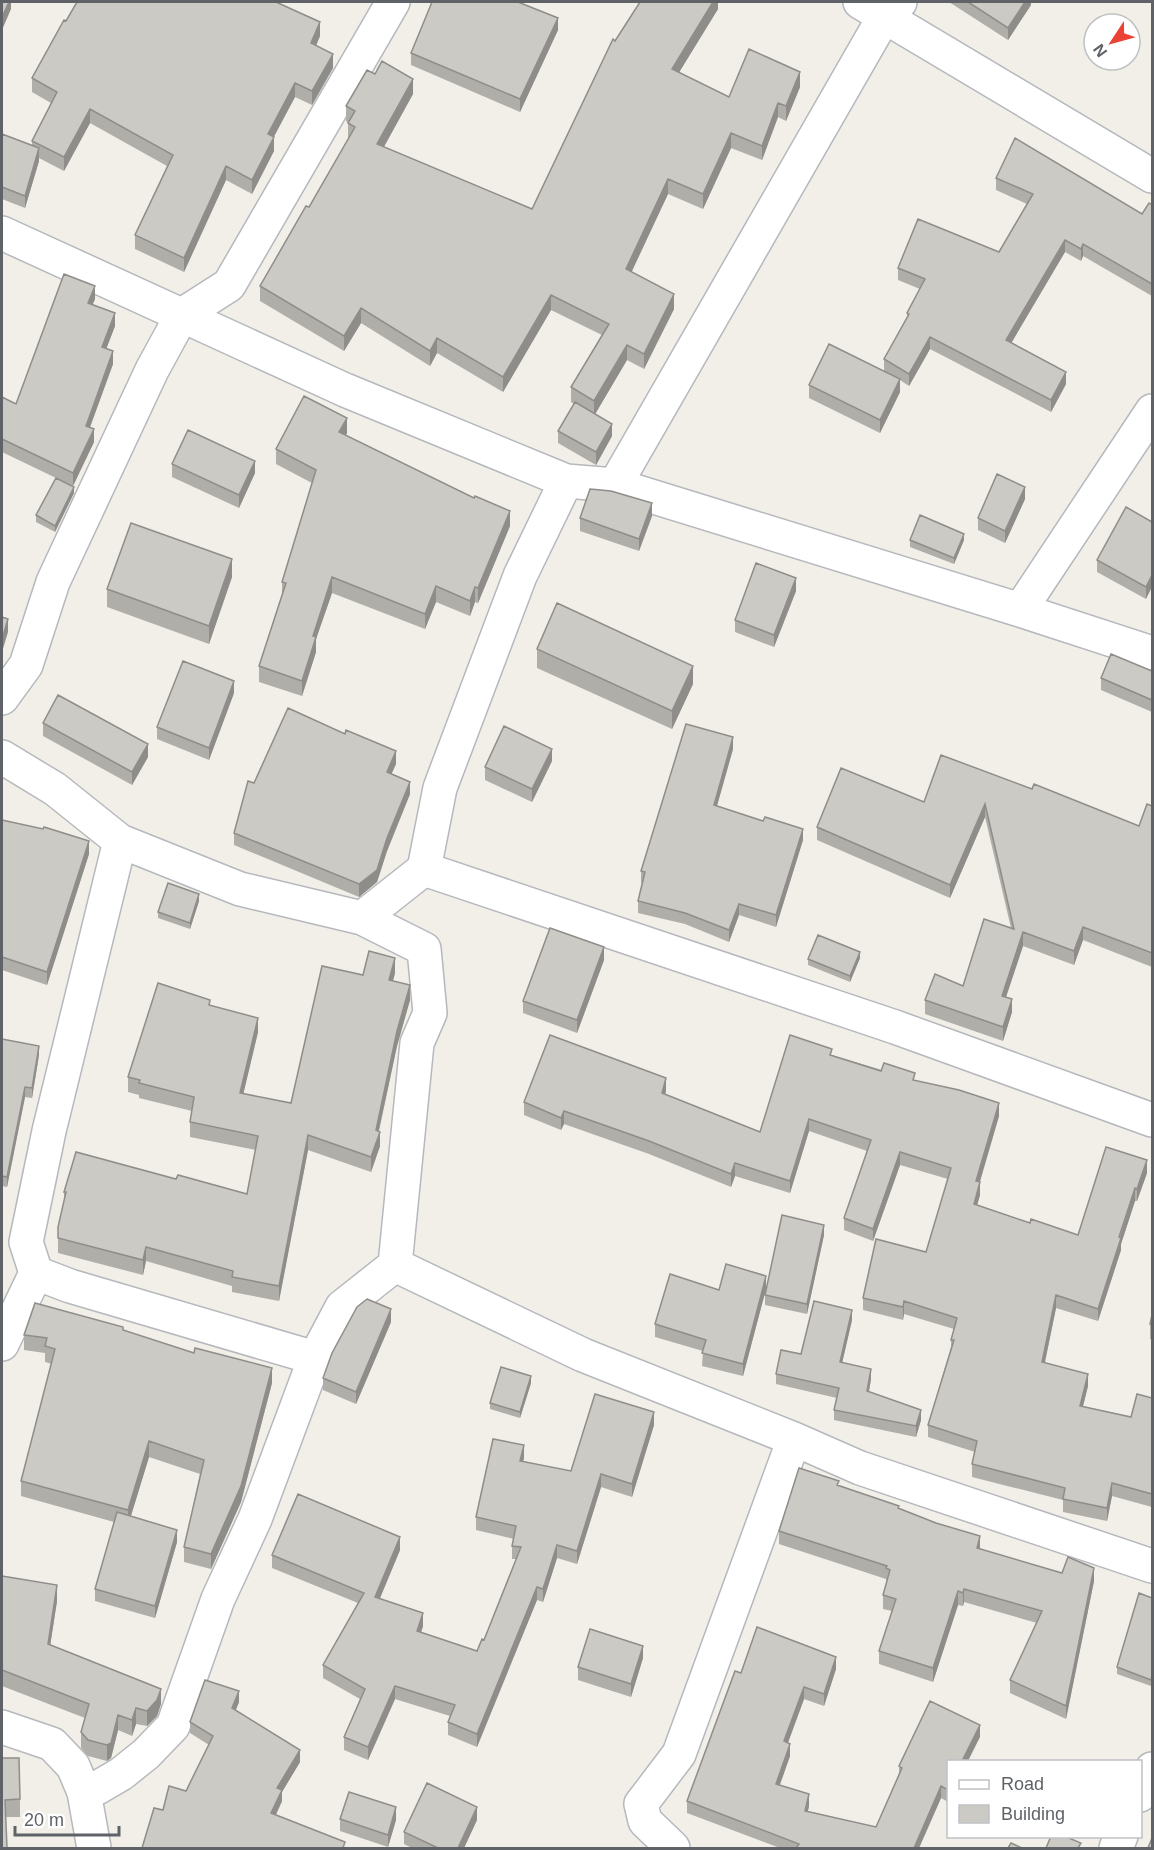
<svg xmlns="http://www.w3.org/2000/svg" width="1154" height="1850" font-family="Helvetica,sans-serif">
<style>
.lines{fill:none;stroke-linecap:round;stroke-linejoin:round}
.minor-casing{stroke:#b5b8bc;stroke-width:36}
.minor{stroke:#fff;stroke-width:33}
.wall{fill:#afaea9}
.shaded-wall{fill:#8f8d8a}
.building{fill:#cccac5;stroke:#8f8d8a;stroke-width:1.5}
</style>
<rect width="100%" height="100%" fill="#f1efe8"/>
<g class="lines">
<g class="minor-casing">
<path id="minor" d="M 860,2 L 1152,176
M 2,233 L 345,390 L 566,481 L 615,485 L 1020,610 L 1152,653
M 615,485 L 884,17 L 900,2
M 1020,610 L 1152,411
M 2,698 L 26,665 L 53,582 L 152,370 L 182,315 L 229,285 L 393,2
M 2,757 L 55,789 L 120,841 L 240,889 L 362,918 L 424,869 L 895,1027 L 1152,1120
M 120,841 L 49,1131 L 26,1242 L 36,1273 L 70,1286 L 315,1358
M 424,869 L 440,788 L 520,576 L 566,481
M 395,1265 L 583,1355 L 794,1439 L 860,1468 L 1152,1566
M 2,1344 L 36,1273
M 2,1727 L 52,1744 L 73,1766 L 84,1792 L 94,1848
M 84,1792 L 97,1788 L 121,1774 L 146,1754 L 173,1726 L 218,1599 L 255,1519 L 315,1358 L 342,1307 L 395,1265 L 417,1043 L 430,1013 L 424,949 L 362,918
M 1140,1795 L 1152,1769
M 673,1848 L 645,1821 L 641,1804 L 679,1754 L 794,1439
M 1116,1848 L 1121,1836"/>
</g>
<use href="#minor" class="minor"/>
</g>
<path class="wall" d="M 718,2 L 718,9 L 679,72 L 729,97 L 800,87 L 786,121 L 778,117 L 762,160 L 731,148 L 703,209 L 668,194 L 631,272 L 674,309 L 644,369 L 627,360 L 595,414 L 612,436 L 596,465 L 558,443 L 558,431 L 574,404 L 571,402 L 571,387 L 602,335 L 551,310 L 503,392 L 437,353 L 430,366 L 361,323 L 344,351 L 260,301 L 260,286 L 309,207 L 348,139 L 348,123 L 346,121 L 346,106 L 413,94 L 384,147 L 532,209 L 615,41 Z
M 949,2 L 1031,2 L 1031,5 L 1008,40 Z
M 66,21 L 320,36 L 316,46 L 333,68 L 312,105 L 295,97 L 273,137 L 274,151 L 252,194 L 226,180 L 184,272 L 135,249 L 135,235 L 167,166 L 90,123 L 64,171 L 39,158 L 39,161 L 25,208 L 2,199 L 2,134 L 32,146 L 32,141 L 51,103 L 32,92 L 32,78 Z
M 558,30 L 520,112 L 411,65 L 411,53 Z
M 996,178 L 1142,214 L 1152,205 L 1152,296 L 1083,256 L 1081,261 L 1065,252 L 1011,343 L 1066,384 L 1051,412 L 930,349 L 909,386 L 900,380 L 900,392 L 880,433 L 809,398 L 809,385 L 884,371 L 884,359 L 907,317 L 907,313 L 920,289 L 898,280 L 898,268 L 999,252 L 1027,204 L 996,190 Z
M 95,299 L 92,305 L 115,326 L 106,349 L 113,364 L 90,427 L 94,442 L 73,486 L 61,480 L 74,493 L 55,532 L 36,522 L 36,515 L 56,478 L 2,452 L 2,397 L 16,404 Z
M 347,433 L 346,435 L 510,526 L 478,603 L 475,602 L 470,616 L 436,602 L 425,629 L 332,593 L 316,639 L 316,652 L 302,696 L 259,682 L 259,666 L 282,594 L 282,582 L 312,483 L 276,464 L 276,449 Z
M 172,464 L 255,473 L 239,508 L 172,477 Z
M 1025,499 L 1005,543 L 978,530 L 978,518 Z
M 652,516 L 639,551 L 580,531 L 580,518 Z
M 1152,522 L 1146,599 L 1097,572 L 1097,560 Z
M 910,540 L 964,540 L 954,564 L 910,547 Z
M 232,577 L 209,644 L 107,607 L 107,589 Z
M 796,591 L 774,647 L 735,632 L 735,620 Z
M 537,649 L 693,684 L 672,729 L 537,668 Z
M 1152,671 L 1152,712 L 1101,690 L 1101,678 Z
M 234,693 L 209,760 L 157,739 L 157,727 Z
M 43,723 L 148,757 L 132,785 L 43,736 Z
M 733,749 L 717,806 L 803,840 L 776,927 L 739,915 L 729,942 L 685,924 L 638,913 L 638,901 L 642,883 L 641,882 L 641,871 Z
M 552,761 L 532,802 L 485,780 L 485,767 Z
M 396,764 L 391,774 L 410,794 L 387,851 L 377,882 L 359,897 L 234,845 L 234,833 L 254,783 Z
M 1032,789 L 1139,826 L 1152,806 L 1152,967 L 1083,940 L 1074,965 L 1023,946 L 1006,997 L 1012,1012 L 1003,1041 L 925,1014 L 925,1000 L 963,986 L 1011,928 L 985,817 L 950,898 L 817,840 L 817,827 L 924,802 Z
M 2,820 L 89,854 L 47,985 L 2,970 Z
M 199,901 L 190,929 L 158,918 L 158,912 Z
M 860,958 L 850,982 L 808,965 L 808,959 Z
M 604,960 L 577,1033 L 523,1013 L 523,1001 Z
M 395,973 L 393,981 L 410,1000 L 397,1046 L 379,1131 L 380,1146 L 371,1172 L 308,1150 L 279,1301 L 232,1292 L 232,1286 L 146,1261 L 143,1275 L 58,1253 L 58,1227 L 64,1201 L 64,1192 L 176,1179 L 247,1194 L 256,1150 L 190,1137 L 190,1122 L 192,1111 L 139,1098 L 139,1095 L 128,1092 L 128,1077 L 210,1005 L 258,1032 L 243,1094 L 291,1103 L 363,975 Z
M 2,1039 L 39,1055 L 32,1098 L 25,1097 L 7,1187 L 2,1186 Z
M 832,1055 L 915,1080 L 999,1116 L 980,1182 L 980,1195 L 977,1205 L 1030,1223 L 1078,1235 L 1147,1173 L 1137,1201 L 1135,1201 L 1121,1244 L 1121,1250 L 1098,1321 L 1056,1308 L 1045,1363 L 1088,1386 L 1083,1406 L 1131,1417 L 1152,1398 L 1152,1507 L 1112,1496 L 1107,1521 L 1063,1512 L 1063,1500 L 972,1477 L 972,1464 L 975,1452 L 928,1437 L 928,1425 L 951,1347 L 951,1340 L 954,1329 L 904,1314 L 903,1320 L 863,1310 L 863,1298 L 926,1252 L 948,1179 L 900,1165 L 873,1241 L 844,1230 L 844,1218 L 867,1151 L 809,1131 L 790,1193 L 735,1176 L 731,1187 L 649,1154 L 564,1124 L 561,1130 L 524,1115 L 524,1102 L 666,1091 L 665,1094 L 760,1132 Z
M 824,1235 L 807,1314 L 765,1305 L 765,1295 Z
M 766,1289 L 743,1376 L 702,1366 L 703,1351 L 655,1337 L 655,1324 L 719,1290 Z
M 1152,1315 L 1152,1340 L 1150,1339 L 1150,1324 Z
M 852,1320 L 842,1363 L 871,1379 L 869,1392 L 921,1420 L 916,1437 L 834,1420 L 834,1410 L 837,1398 L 776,1384 L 776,1374 L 801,1354 Z
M 391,1322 L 356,1404 L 323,1390 L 323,1378 Z
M 123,1330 L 272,1383 L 241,1502 L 211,1569 L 184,1562 L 184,1547 L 200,1474 L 149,1457 L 131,1516 L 177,1542 L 155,1618 L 95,1601 L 95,1589 L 114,1522 L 21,1496 L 21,1481 L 52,1364 L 45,1362 L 45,1353 L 24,1350 L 24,1335 Z
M 531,1383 L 520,1418 L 490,1409 L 490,1403 Z
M 654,1425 L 632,1497 L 601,1487 L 577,1564 L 557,1558 L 543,1602 L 537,1600 L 477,1747 L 448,1735 L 448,1722 L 450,1716 L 395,1699 L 368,1760 L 344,1750 L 344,1737 L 360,1699 L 323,1678 L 323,1665 L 358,1603 L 272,1568 L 272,1555 L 400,1550 L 380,1598 L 423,1626 L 421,1633 L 477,1651 L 484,1640 L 516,1559 L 512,1559 L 512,1546 L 514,1539 L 476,1530 L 476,1517 L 524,1458 L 523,1461 L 571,1471 Z
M 839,1485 L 899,1508 L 980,1549 L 1062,1573 L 1094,1581 L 1066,1719 L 1010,1693 L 1010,1680 L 1037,1623 L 964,1602 L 963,1606 L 958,1605 L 933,1682 L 879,1664 L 879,1651 L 892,1611 L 883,1609 L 883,1595 L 887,1582 L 886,1579 L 779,1544 L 779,1531 Z
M 2,1576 L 57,1601 L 50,1645 L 161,1704 L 157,1716 L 147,1726 L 136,1724 L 132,1736 L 118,1730 L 111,1758 L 107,1761 L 88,1756 L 81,1748 L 81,1732 L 85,1718 L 2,1686 Z
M 1152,1598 L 1151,1686 L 1117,1674 L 1117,1667 Z
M 643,1658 L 631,1697 L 578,1680 L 578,1667 Z
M 836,1669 L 824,1706 L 804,1699 L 788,1743 L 790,1756 L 779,1786 L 809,1806 L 808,1811 L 876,1827 L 899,1774 L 899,1766 L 980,1737 L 948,1761 L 948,1802 L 941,1798 L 919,1848 L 780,1848 L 687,1813 L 687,1801 L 741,1673 Z
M 239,1702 L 235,1710 L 300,1762 L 282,1792 L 282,1801 L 276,1815 L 345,1848 L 163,1810 L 186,1791 L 209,1745 L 190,1733 L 190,1722 Z
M 2,1758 L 20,1799 L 20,1817 L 6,1817 Z
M 340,1819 L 396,1820 L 388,1847 L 340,1831 Z
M 477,1820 L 464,1848 L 412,1848 L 404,1844 L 404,1832 Z"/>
<path class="shaded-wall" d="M 9,2 L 11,2 L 11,9 L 2,30 L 2,17 Z
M 713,2 L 718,2 L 718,9 L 672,84 L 672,69 Z
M 1025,2 L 1031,2 L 1031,5 L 1008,40 L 1008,28 Z
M 558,18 L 558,30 L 520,112 L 520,99 Z
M 320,22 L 320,36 L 311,57 L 311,43 Z
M 333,54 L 333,68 L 312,105 L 312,91 Z
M 800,72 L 800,87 L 786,121 L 786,106 Z
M 413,79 L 413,94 L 377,159 L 377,144 Z
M 295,83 L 295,97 L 268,148 L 268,134 Z
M 778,103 L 778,117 L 762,160 L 762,146 Z
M 90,109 L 90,123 L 64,171 L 64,157 Z
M 731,133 L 731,148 L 703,209 L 703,194 Z
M 274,137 L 274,151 L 252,194 L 252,180 Z
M 39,148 L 39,161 L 25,208 L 25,196 Z
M 226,166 L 226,180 L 184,272 L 184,258 Z
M 668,179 L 668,194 L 626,284 L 626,269 Z
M 1065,240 L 1065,252 L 1006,352 L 1006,340 Z
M 1083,244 L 1083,256 L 1081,261 L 1081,249 Z
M 95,286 L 95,299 L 88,316 L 88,303 Z
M 674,294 L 674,309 L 644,369 L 644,354 Z
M 551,295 L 551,310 L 503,392 L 503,377 Z
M 361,308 L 361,323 L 344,351 L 344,336 Z
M 115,313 L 115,326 L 102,360 L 102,347 Z
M 930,337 L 930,349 L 909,386 L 909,374 Z
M 437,338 L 437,353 L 430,366 L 430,351 Z
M 627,345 L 627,360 L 594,416 L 594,401 Z
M 113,351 L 113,364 L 86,438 L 86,426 Z
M 1066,372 L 1066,384 L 1051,412 L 1051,400 Z
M 900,379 L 900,392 L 880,433 L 880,420 Z
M 347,418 L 347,433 L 339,447 L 339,432 Z
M 612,424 L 612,436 L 596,465 L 596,452 Z
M 94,429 L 94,442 L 73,486 L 73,473 Z
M 255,461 L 255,473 L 239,508 L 239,495 Z
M 74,487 L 74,493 L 55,532 L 55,526 Z
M 1025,487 L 1025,499 L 1005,543 L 1005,531 Z
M 652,503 L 652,516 L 639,551 L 639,539 Z
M 510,511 L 510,526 L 478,603 L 478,588 Z
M 964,534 L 964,540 L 954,564 L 954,558 Z
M 232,559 L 232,577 L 209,644 L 209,626 Z
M 1152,575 L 1152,587 L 1146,599 L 1146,587 Z
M 332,577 L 332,593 L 316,639 L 316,652 L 302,696 L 302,681 L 313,636 Z
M 796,578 L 796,591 L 774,647 L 774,635 Z
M 436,586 L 436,602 L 425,629 L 425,614 Z
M 475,587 L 475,602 L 470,616 L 470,601 Z
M 8,619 L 8,632 L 2,652 L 2,639 Z
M 693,666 L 693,684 L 672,729 L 672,711 Z
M 234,681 L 234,693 L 209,760 L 209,748 Z
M 733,737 L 733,749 L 714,816 L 714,805 Z
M 148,744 L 148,757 L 132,785 L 132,772 Z
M 552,749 L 552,761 L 532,802 L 532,789 Z
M 396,751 L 396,764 L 387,784 L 387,772 Z
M 410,782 L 410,794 L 387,851 L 377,882 L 359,897 L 359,884 L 387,838 Z
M 985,804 L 985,817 L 950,898 L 950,885 Z
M 803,829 L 803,840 L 776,927 L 776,915 Z
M 89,841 L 89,854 L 47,985 L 47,972 Z
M 199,894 L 199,901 L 190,929 L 190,923 Z
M 739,904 L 739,915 L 729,942 L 729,930 Z
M 1083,927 L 1083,940 L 1074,965 L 1074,951 Z
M 1023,932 L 1023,946 L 1002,1009 L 1002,996 Z
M 604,947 L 604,960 L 577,1033 L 577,1020 Z
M 860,952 L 860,958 L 850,982 L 850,976 Z
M 395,958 L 395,973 L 389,994 L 389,980 Z
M 410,985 L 410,1000 L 397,1046 L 376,1143 L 380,1132 L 380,1146 L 371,1172 L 371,1157 L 376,1130 L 397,1031 Z
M 1012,999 L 1012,1012 L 1003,1041 L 1003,1027 Z
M 258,1018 L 258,1032 L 240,1108 L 240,1093 Z
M 39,1046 L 39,1055 L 32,1098 L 32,1088 Z
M 666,1078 L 666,1091 L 662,1105 L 662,1093 Z
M 25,1087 L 25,1097 L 7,1187 L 7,1177 Z
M 999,1103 L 999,1116 L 976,1194 L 976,1181 Z
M 564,1111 L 564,1124 L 561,1130 L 561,1118 Z
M 809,1119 L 809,1131 L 790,1193 L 790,1181 Z
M 308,1135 L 308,1150 L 279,1301 L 279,1286 Z
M 900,1152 L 900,1165 L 873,1241 L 873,1229 Z
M 1147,1160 L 1147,1173 L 1137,1201 L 1137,1189 Z
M 735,1163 L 735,1176 L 731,1187 L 731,1174 Z
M 980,1182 L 980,1195 L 974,1216 L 974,1204 Z
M 1135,1188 L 1135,1201 L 1121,1244 L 1121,1250 L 1098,1321 L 1098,1309 Z
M 824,1225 L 824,1235 L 807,1314 L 807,1304 Z
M 146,1247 L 146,1261 L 143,1275 L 143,1260 Z
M 766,1276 L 766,1289 L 743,1376 L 743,1364 Z
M 1056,1295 L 1056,1308 L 1042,1375 L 1042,1362 Z
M 904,1301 L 904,1314 L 903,1320 L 903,1307 Z
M 391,1309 L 391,1322 L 356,1404 L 356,1392 Z
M 852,1310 L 852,1320 L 840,1372 L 840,1362 Z
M 272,1368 L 272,1383 L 241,1502 L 211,1569 L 211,1554 Z
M 871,1369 L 871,1379 L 867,1401 L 867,1391 Z
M 1088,1374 L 1088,1386 L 1080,1418 L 1080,1406 Z
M 531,1376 L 531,1383 L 520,1418 L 520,1412 Z
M 921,1410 L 921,1420 L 916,1437 L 916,1426 Z
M 654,1412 L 654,1425 L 632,1497 L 632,1484 Z
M 149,1441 L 149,1457 L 128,1525 L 128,1510 Z
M 524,1445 L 524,1458 L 520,1474 L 520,1461 Z
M 601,1474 L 601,1487 L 577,1564 L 577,1551 Z
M 1112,1483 L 1112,1496 L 1107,1521 L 1107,1508 Z
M 177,1530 L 177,1542 L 155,1618 L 155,1606 Z
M 980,1536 L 980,1550 L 977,1548 Z
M 400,1537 L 400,1550 L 375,1610 L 375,1597 Z
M 557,1545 L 557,1558 L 543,1602 L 543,1589 Z
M 1094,1568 L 1094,1581 L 1066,1719 L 1066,1706 Z
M 57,1585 L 57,1601 L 48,1660 L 48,1644 Z
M 537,1587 L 537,1600 L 477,1747 L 477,1734 Z
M 964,1589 L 964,1602 L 963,1606 L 963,1593 Z
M 958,1591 L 958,1605 L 933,1682 L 933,1668 Z
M 423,1613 L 423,1626 L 417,1644 L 417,1631 Z
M 643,1646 L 643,1658 L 631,1697 L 631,1684 Z
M 836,1657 L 836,1669 L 824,1706 L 824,1694 Z
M 395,1686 L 395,1699 L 368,1760 L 368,1747 Z
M 804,1687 L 804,1699 L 784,1753 L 784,1741 Z
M 161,1689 L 161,1704 L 157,1716 L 147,1726 L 147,1711 Z
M 239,1691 L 239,1702 L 232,1720 L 232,1708 Z
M 136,1708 L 136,1724 L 132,1736 L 132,1720 Z
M 118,1715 L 118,1730 L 111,1758 L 107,1761 L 107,1745 Z
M 980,1725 L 980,1737 L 968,1761 L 962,1761 Z
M 790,1744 L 790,1756 L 776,1796 L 776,1784 Z
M 300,1750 L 300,1762 L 282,1792 L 282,1801 L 271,1825 L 271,1813 L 277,1788 Z
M 941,1786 L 941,1798 L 919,1848 L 914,1848 Z
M 809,1794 L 809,1806 L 805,1823 L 805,1811 Z
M 396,1807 L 396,1820 L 388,1847 L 388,1835 Z
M 477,1807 L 477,1820 L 464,1848 L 458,1848 Z"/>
<path class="building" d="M 2,2 L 9,2 L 2,17 Z
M 77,2 L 276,2 L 320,22 L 311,43 L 333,54 L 312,91 L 295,83 L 268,134 L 274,137 L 252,180 L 226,166 L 184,258 L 135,235 L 173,155 L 90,109 L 64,157 L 32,141 L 57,92 L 32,78 L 64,20 L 66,21 Z
M 432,2 L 518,2 L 558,18 L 520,99 L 411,53 Z
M 640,2 L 713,2 L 672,69 L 729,97 L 749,49 L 800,72 L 786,106 L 778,103 L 762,146 L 731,133 L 703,194 L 668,179 L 626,269 L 674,294 L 644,354 L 627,345 L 594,401 L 571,387 L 609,324 L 551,295 L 503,377 L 437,338 L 430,351 L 361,308 L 344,336 L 260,286 L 306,206 L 309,207 L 355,127 L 348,123 L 355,111 L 346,106 L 367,70 L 375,74 L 382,61 L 413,79 L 377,144 L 532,209 L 613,39 L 615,41 Z
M 968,2 L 1025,2 L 1008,28 Z
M 2,134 L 39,148 L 25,196 L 2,187 Z
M 1015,138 L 1142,214 L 1149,203 L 1152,205 L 1152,284 L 1083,244 L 1081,249 L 1065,240 L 1006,340 L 1066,372 L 1051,400 L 930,337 L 909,374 L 884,359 L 909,314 L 907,313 L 925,279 L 898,268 L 918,219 L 999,252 L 1033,194 L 996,178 Z
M 64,274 L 95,286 L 88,303 L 115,313 L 102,347 L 113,351 L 86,426 L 94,429 L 73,473 L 2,439 L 2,397 L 16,404 Z
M 829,344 L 900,379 L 880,420 L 809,385 Z
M 304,396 L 347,418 L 339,432 L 474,498 L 475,496 L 510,511 L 478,588 L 475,587 L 470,601 L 436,586 L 425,614 L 332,577 L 313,636 L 316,637 L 302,681 L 259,666 L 286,583 L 282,582 L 316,470 L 276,449 Z
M 575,402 L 612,424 L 596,452 L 558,431 Z
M 188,430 L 255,461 L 239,495 L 172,464 Z
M 997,474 L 1025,487 L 1005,531 L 978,518 Z
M 56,478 L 74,487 L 55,526 L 36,515 Z
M 590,489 L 611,491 L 652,503 L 639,539 L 580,518 Z
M 1126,507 L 1152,522 L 1152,575 L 1146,587 L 1097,560 Z
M 920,515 L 964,534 L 954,558 L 910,540 Z
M 131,523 L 232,559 L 209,626 L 107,589 Z
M 756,563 L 796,578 L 774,635 L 735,620 Z
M 557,603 L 693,666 L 672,711 L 537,649 Z
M 2,617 L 8,619 L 2,639 Z
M 1111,654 L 1152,671 L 1152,700 L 1101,678 Z
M 183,661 L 234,681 L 209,748 L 157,727 Z
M 58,695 L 148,744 L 132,772 L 43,723 Z
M 288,708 L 345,734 L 346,730 L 396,751 L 387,772 L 410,782 L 387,838 L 377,870 L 359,884 L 234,833 L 248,781 L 254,783 Z
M 686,724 L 733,737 L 714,805 L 763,821 L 765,817 L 803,829 L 776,915 L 739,904 L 729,930 L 685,913 L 638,901 L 645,872 L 641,871 Z
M 504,726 L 552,749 L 532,789 L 485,767 Z
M 941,755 L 1032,789 L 1034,784 L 1139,826 L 1147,804 L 1152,806 L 1152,953 L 1083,927 L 1074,951 L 1023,932 L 1002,996 L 1012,999 L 1003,1027 L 925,1000 L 935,974 L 963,986 L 984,919 L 1014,929 L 985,804 L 950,885 L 817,827 L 841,768 L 924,802 Z
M 2,820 L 43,829 L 44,827 L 89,841 L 47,972 L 2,957 Z
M 168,883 L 199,894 L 190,923 L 158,912 Z
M 550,928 L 604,947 L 577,1020 L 523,1001 Z
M 818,935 L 860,952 L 850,976 L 808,959 Z
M 369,951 L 395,958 L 389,980 L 410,985 L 397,1031 L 376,1130 L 380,1132 L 371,1157 L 308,1135 L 279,1286 L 232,1277 L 233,1271 L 146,1247 L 143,1260 L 58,1238 L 58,1227 L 66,1192 L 64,1192 L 76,1152 L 176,1179 L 178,1175 L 247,1194 L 258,1136 L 190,1122 L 194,1097 L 139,1083 L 140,1080 L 128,1077 L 158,983 L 210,1000 L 209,1005 L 258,1018 L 240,1093 L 291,1103 L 322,966 L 363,975 Z
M 550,1035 L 666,1078 L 662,1093 L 760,1132 L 790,1035 L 832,1049 L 830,1055 L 881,1071 L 884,1063 L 915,1073 L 913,1080 L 959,1090 L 999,1103 L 976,1181 L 980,1182 L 974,1204 L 1030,1223 L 1031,1219 L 1078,1235 L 1106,1147 L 1147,1160 L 1137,1189 L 1135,1188 L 1119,1237 L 1121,1238 L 1098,1309 L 1056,1295 L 1042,1362 L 1088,1374 L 1080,1406 L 1131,1417 L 1137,1394 L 1152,1398 L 1152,1494 L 1112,1483 L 1107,1508 L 1063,1499 L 1065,1488 L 972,1464 L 977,1441 L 928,1425 L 954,1340 L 951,1340 L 957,1318 L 904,1301 L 903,1307 L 863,1298 L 876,1239 L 926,1252 L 951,1168 L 900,1152 L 873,1229 L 844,1218 L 871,1140 L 809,1119 L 790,1181 L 735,1163 L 731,1174 L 649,1141 L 564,1111 L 561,1118 L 524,1102 Z
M 2,1039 L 39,1046 L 32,1088 L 25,1087 L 7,1177 L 2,1176 Z
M 782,1215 L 824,1225 L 807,1304 L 765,1295 Z
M 726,1264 L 766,1276 L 743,1364 L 702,1353 L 706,1340 L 655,1324 L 670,1274 L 719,1290 Z
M 367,1299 L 391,1309 L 356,1392 L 323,1378 L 332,1353 L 357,1307 Z
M 814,1301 L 852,1310 L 840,1362 L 871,1369 L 867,1391 L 921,1410 L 916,1426 L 834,1410 L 839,1388 L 776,1374 L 781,1350 L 801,1354 Z
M 35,1303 L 123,1327 L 123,1330 L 194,1353 L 195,1348 L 272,1368 L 241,1486 L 211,1554 L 184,1547 L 204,1460 L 149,1441 L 128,1510 L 21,1481 L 55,1349 L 45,1346 L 47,1338 L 24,1335 Z
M 1152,1315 L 1152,1325 L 1150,1324 Z
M 501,1367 L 531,1376 L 520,1412 L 490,1403 Z
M 595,1394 L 654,1412 L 632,1484 L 601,1474 L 577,1551 L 557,1545 L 543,1589 L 537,1587 L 477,1734 L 448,1722 L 455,1705 L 395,1686 L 368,1747 L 344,1737 L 365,1689 L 323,1665 L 364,1593 L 272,1555 L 298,1494 L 400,1537 L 375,1597 L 423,1613 L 417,1631 L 477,1651 L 482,1639 L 484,1640 L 521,1547 L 512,1546 L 516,1526 L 476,1517 L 493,1439 L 524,1445 L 520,1461 L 571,1471 Z
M 799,1468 L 839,1481 L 837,1485 L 899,1506 L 898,1508 L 936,1523 L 980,1536 L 977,1548 L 1062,1573 L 1068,1557 L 1094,1568 L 1066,1706 L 1010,1680 L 1042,1611 L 964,1589 L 963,1593 L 958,1591 L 933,1668 L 879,1651 L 896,1599 L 883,1595 L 890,1570 L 886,1568 L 887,1566 L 779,1531 Z
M 117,1512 L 177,1530 L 155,1606 L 95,1589 Z
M 2,1576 L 57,1585 L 48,1644 L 161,1689 L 157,1700 L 147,1711 L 136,1708 L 132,1720 L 118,1715 L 111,1743 L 107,1745 L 88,1740 L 81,1732 L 89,1704 L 2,1670 Z
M 1139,1593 L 1152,1598 L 1152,1675 L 1151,1680 L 1117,1667 Z
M 757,1627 L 836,1657 L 824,1694 L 804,1687 L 784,1741 L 790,1744 L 776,1784 L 809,1794 L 805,1811 L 876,1827 L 902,1768 L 899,1766 L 930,1701 L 980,1725 L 962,1761 L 948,1761 L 948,1790 L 941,1786 L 914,1848 L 796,1848 L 799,1844 L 687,1801 L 735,1671 L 741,1673 Z
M 590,1629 L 643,1646 L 631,1684 L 578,1667 Z
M 205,1680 L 239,1691 L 232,1708 L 300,1750 L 277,1788 L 282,1790 L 271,1813 L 345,1842 L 343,1848 L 142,1848 L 154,1808 L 163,1810 L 169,1786 L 186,1791 L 213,1736 L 190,1722 Z
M 2,1758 L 19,1758 L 20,1799 L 5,1800 L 7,1848 L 2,1848 Z
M 427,1783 L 477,1807 L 458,1848 L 438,1848 L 404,1832 Z
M 349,1792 L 396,1807 L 388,1835 L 340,1819 Z
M 1051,1836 L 1064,1836 L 1081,1843 L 1078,1848 L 1046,1848 Z
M 1152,1838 L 1152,1848 L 1148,1848 Z
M 1011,1843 L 1022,1848 L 1008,1848 Z"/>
<rect width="1154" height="1850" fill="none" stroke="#5f6368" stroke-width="6"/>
<rect x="947" y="1760" width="195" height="78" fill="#ffffff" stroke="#bfc1c3" stroke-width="1.5"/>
<rect x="959" y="1780" width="30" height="9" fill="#ffffff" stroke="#bfc1c3" stroke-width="1.5"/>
<text x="1001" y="1790" font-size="18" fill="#5f6368">Road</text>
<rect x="959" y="1805" width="30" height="18" fill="#cccac5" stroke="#bfc1c3" stroke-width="1.5"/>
<text x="1001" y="1820" font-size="18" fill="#5f6368">Building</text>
<g transform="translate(1112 42) rotate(234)"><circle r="28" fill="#ffffff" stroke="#bfc1c3" stroke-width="1.5"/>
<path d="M0-4.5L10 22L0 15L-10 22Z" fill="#ea4335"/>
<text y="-9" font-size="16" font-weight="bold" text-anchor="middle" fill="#5f6368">N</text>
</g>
<path d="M15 1826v9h104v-9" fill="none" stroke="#5f6368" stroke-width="3"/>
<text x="24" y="1826" font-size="18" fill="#5f6368" stroke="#ffffff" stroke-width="4.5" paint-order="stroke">20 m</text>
</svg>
